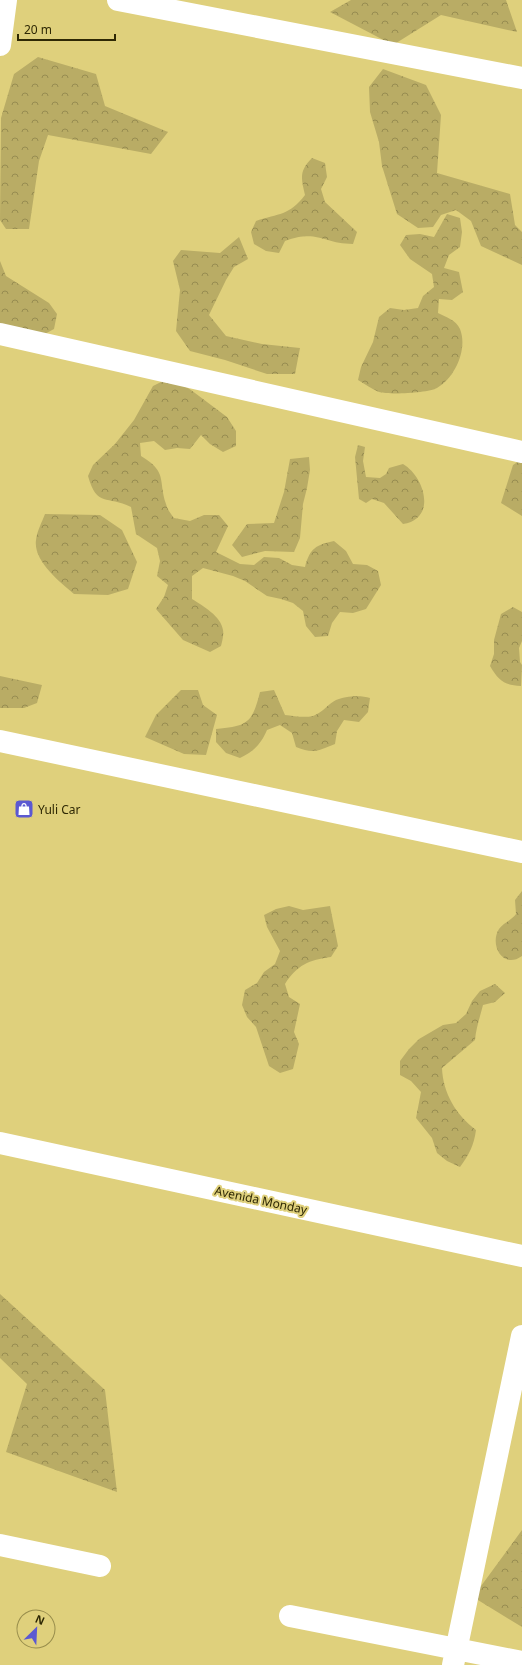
<svg xmlns="http://www.w3.org/2000/svg" width="522" height="1665" font-family="'Noto Sans',sans-serif">
<style>
.forest{fill:url(#forest-crowns)}
.lines{fill:none;stroke-linecap:round;stroke-linejoin:round}
.minor{stroke:#fff;stroke-width:22}
.major{stroke:#fff;stroke-width:22}
.labels{text-anchor:middle;dominant-baseline:central;stroke-width:4;stroke-linejoin:round;paint-order:stroke}
.poi-label{font-size:12px;fill:#2e2804;stroke:#dfd07c;text-anchor:start}
.street-label{font-size:12px;fill:#2e2804;stroke:#dfd07c}
</style>
<defs>
<pattern id="forest-crowns" width="20" height="18" patternUnits="userSpaceOnUse"><rect width="20" height="18" fill="#b9ac65"/><path d="M2 6a3 3 0 1 1 6 0M12 15a3 3 0 1 1 6 0" fill="none" stroke="#978c51"/></pattern>
</defs>
<rect width="100%" height="100%" fill="#dfd07c"/>
<path class="forest" d="M 351,0 L 506,0 L 517,32 L 441,15 L 393,45 L 330,12 Z
M 38,57 L 96,74 L 105,106 L 168,132 L 151,154 L 48,135 L 39,161 L 29,229 L 6,229 L 0,220 L 1,118 L 14,74 Z
M 383,69 L 426,85 L 441,115 L 437,173 L 510,194 L 515,225 L 522,232 L 522,265 L 481,246 L 471,221 L 456,210 L 441,215 L 433,227 L 418,228 L 397,214 L 382,166 L 379,142 L 370,112 L 369,87 Z
M 312,158 L 325,163 L 327,177 L 321,189 L 325,202 L 357,232 L 353,244 C 323,244 318,229 285,241 L 279,253 L 266,251 L 254,244 L 251,232 L 256,221 C 279,213 289,216 305,195 C 301,178 299,171 312,158 Z
M 447,214 L 460,218 L 462,232 L 460,247 L 449,255 L 444,268 L 459,272 L 463,292 L 452,300 L 439,299 L 438,313 C 446,317 456,320 460,329 C 468,349 455,378 437,388 C 429,393 389,395 379,392 C 372,389 365,384 358,380 L 361,367 L 373,342 L 379,317 L 390,308 L 404,310 L 418,308 L 423,296 L 434,287 L 432,274 L 410,259 L 400,245 L 406,235 L 420,234 L 434,237 Z
M 239,237 L 248,259 L 234,267 L 226,280 L 209,315 L 226,336 L 262,344 L 300,348 L 295,374 L 267,374 L 225,360 L 190,351 L 176,331 L 180,290 L 173,261 L 181,250 L 220,253 Z
M 0,261 L 6,276 L 49,303 L 57,314 L 54,329 L 41,336 L 0,335 Z
M 165,380 L 179,383 L 191,390 L 227,417 L 236,431 L 236,446 L 223,452 L 210,444 L 201,435 L 190,449 L 177,448 L 165,450 L 154,441 L 140,443 L 141,456 C 168,472 158,480 166,504 C 167,509 171,514 174,518 L 190,521 L 204,515 L 219,515 L 228,526 L 216,552 L 240,564 L 254,565 L 264,557 L 279,558 L 292,565 L 305,567 C 310,548 316,545 334,541 L 346,551 L 353,564 L 367,565 L 378,571 L 381,585 L 366,609 L 353,613 L 340,612 L 332,623 L 328,636 L 315,637 L 306,626 L 303,611 L 293,603 L 281,599 L 267,596 L 245,581 L 233,576 L 203,568 L 192,576 L 192,599 C 203,606 221,616 223,630 C 224,635 222,642 221,646 L 210,652 L 183,640 L 156,609 L 164,597 L 168,585 L 157,576 L 160,561 L 157,548 L 136,534 L 131,507 C 107,495 97,508 88,476 L 93,465 L 115,444 L 134,420 L 153,386 Z
M 358,445 L 365,447 L 363,461 L 366,477 L 380,478 L 386,474 L 389,468 L 403,464 C 425,477 437,519 403,524 L 384,503 L 372,499 L 366,503 L 359,499 L 355,457 Z
M 309,457 L 310,470 L 307,488 L 303,504 L 300,538 L 294,552 L 265,551 L 242,557 L 232,545 L 247,524 L 274,523 L 284,492 L 290,459 Z
M 522,459 L 522,516 L 501,503 L 513,465 Z
M 45,514 L 100,515 L 122,530 L 137,562 L 128,589 L 108,595 L 74,594 C 60,582 33,561 36,540 C 37,531 42,522 45,514 Z
M 513,607 L 522,612 L 522,641 L 519,648 L 520,662 L 522,665 L 521,686 C 504,685 499,681 490,666 L 494,654 L 494,640 L 501,614 Z
M 0,676 L 42,685 L 37,703 L 24,708 L 0,708 Z
M 181,690 L 198,690 L 203,705 L 217,715 L 206,755 L 184,754 L 145,737 L 156,715 Z
M 274,690 L 285,715 C 294,716 304,718 313,716 C 322,713 328,704 336,700 C 345,696 361,695 370,698 L 368,712 L 359,722 L 344,720 L 337,731 L 335,744 C 318,751 313,754 296,747 L 292,733 L 280,725 L 267,730 C 261,744 254,751 240,758 L 226,753 L 216,742 L 216,729 C 247,726 252,724 260,692 Z
M 522,891 L 522,956 C 503,970 489,945 499,929 C 503,923 512,920 516,914 L 515,900 Z
M 289,906 L 303,910 L 330,906 L 338,946 L 331,957 C 309,960 297,965 285,984 L 289,997 L 300,1004 L 294,1032 L 299,1044 L 293,1069 L 280,1073 L 269,1066 L 256,1027 L 247,1017 L 242,1005 L 245,990 L 257,983 L 264,972 L 275,964 L 280,951 L 267,927 L 264,915 L 276,909 Z
M 495,984 L 505,993 L 495,1002 L 483,1005 C 480,1017 476,1028 475,1040 L 442,1068 C 443,1093 456,1115 476,1130 C 474,1145 469,1155 460,1167 L 447,1161 L 437,1153 L 432,1138 L 416,1118 L 421,1092 L 411,1081 L 400,1075 L 400,1061 L 409,1049 L 419,1039 L 443,1025 L 456,1023 L 466,1014 L 472,1001 L 480,991 Z
M 0,1294 L 105,1390 L 117,1492 L 6,1452 L 27,1384 L 0,1358 Z
M 522,1530 L 522,1627 L 473,1597 Z"/>
<g class="lines">
<path class="minor" d="M 118,0 L 522,78
M 0,45 L 6,0
M 0,334 L 522,452
M 0,741 L 522,852
M 0,1545 L 100,1566
M 290,1616 L 522,1662
M 453,1665 L 522,1336"/>
<path class="major" d="M 0,1143 L 522,1256"/>
</g>
<defs>
<g id="shop-square" transform="scale(1)"><rect x="-9" y="-9" width="18" height="18" rx="4" fill="#5c59d1" stroke="#dfd07c"/><path d="M-5-2.5h2.3a2.7 3.5 0 0 1 5.4 0H5L5.5 6h-11ZM-1.5-2.5h3a1.5 2.3 0 0 0-3 0Z" fill="#fff"/></g>
</defs>
<g fill-rule="evenodd">
<use href="#shop-square" x="24" y="809"/>
</g>
<g class="labels">
<g class="poi-label">
<text x="38" y="809">Yuli Car</text>
</g>
<g class="street-label">
<text transform="translate(261 1200) rotate(12)">Avenida Monday</text>
</g>
</g>
<g transform="translate(36 1629) rotate(24)"><circle r="19" fill="#dfd07c" stroke="#988d4c"/>
<path d="M0-3L7 15L0 10L-7 15Z" fill="#5c59d1"/>
<text y="-6" font-size="11" font-weight="bold" text-anchor="middle" fill="#2e2804">N</text>
</g>
<path d="M18 34v6h97v-6" fill="none" stroke="#2e2804" stroke-width="2"/>
<text x="24" y="34" font-size="12" fill="#2e2804" stroke="#dfd07c" stroke-width="3" paint-order="stroke">20 m</text>
</svg>
